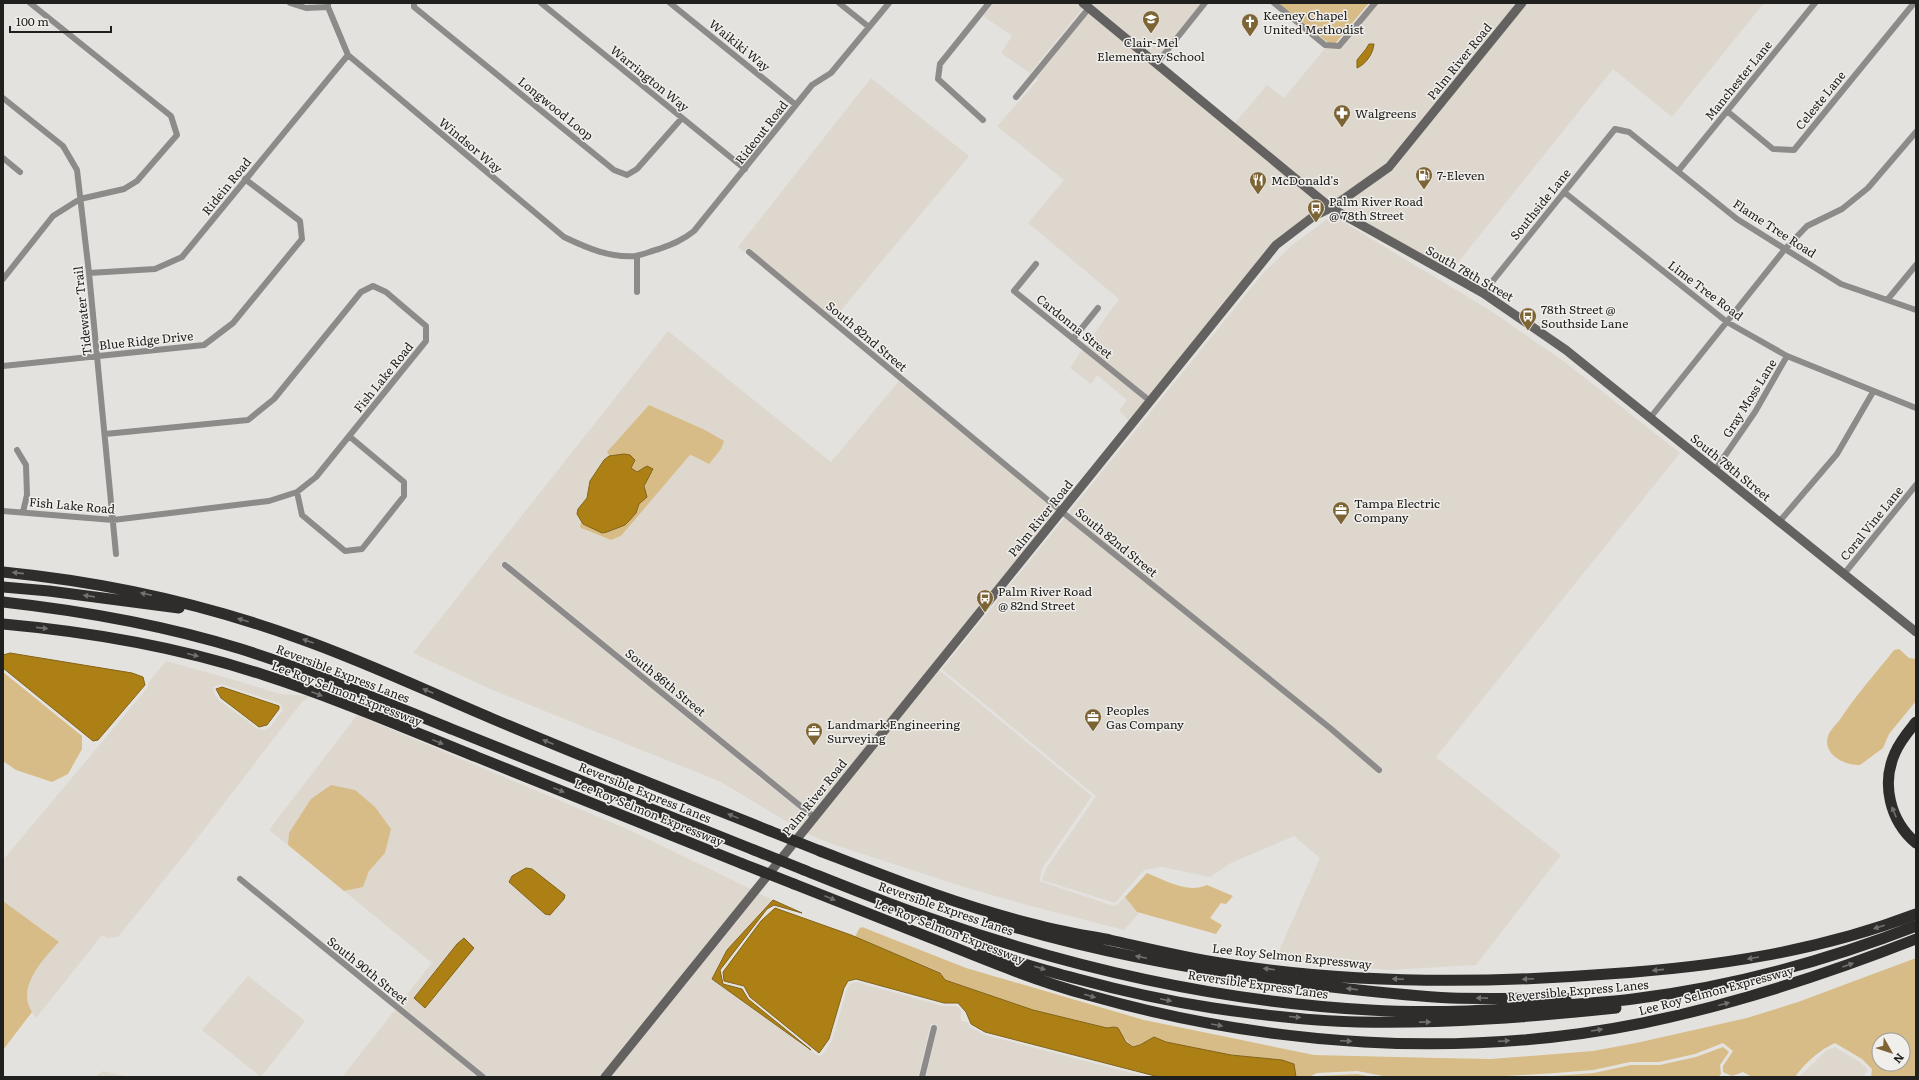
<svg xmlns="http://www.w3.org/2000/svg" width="1919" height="1080" font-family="Literata,serif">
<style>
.built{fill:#ddd7ce;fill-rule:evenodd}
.green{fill:#d7bc88;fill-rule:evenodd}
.water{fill:#ad8016;stroke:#836318}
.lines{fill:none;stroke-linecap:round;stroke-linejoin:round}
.street{stroke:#8c8b8a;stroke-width:6}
.secondary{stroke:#636260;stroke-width:9}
.highway{stroke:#2e2d2b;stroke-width:11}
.highway-bridge{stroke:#2e2d2b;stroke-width:11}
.oneway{fill:#72716f}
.labels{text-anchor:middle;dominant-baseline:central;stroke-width:3;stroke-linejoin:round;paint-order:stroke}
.poi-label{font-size:12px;fill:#20201e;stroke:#f1efec;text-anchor:start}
.street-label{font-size:12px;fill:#20201e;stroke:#f1efec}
</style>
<rect width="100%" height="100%" fill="#e4e2df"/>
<path class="built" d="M 994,3 L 1077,3 L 1083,8 L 1030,73 L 1001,53 L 1012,36 L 983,16 Z
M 1083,3 L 1205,3 L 1157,63 Z
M 1377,3 L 1520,3 L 1388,166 L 1331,205 L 1234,124 L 1267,85 L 1284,98 L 1326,47 L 1341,47 Z
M 1526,3 L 1764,3 L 1672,117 L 1613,69 L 1448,275 L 1336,207 L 1392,168 Z
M 1089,13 L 1324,207 L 1273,242 L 1149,396 L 1086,345 L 1119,299 L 1028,223 L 1064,180 L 997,126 L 1038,80 L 1036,78 Z
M 871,78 L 969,156 L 834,319 L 748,247 L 744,252 L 738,247 Z
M 1337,218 L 1491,311 L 1566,363 L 1680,453 L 1436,757 L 1561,855 L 1476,965 L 1389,970 L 1275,960 L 1320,858 L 1294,836 L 1231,863 L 1210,877 L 1162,867 L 1144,870 L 1115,903 L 1042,880 L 1046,869 L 1096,796 L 942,669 L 1264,272 L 1292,245 L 1326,220 Z
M 668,331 L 831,462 L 899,381 L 1056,511 L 813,812 L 505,560 L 500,565 L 808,817 L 799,829 L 721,782 L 490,689 L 413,653 ZM 653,407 L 705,430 L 704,462 L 691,455 L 689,456 L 621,536 L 611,540 L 587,531 L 580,525 L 581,522 L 577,515 L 581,504 L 587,498 L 590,481 L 609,458 L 608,452 Z
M 1082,350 L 1145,401 L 1129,421 L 1119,410 L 1127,400 L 1097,375 L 1091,384 L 1070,368 Z
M 166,661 L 231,679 L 280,694 L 310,696 L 301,703 L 196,840 L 118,937 L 107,938 L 102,935 L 36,1018 L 29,1007 L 27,996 L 30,980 L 43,959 L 59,942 L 3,901 L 3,860 L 148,687 L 148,683 ZM 222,684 L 281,704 L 283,710 L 270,727 L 265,730 L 258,729 L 220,701 L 214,694 L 213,687 Z
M 939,670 L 1092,796 L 1043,867 L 1039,881 L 1114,906 L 1117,905 L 1125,897 L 1139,913 L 1124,930 L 1027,905 L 964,887 L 832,844 L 806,833 Z
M 357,715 L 627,829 L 751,889 L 600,1077 L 488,1077 L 399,1004 L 432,963 L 344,891 L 363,887 L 369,871 L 385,853 L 387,843 L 288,845 L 293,849 L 269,830 ZM 529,868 L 546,914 L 509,882 ZM 457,944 L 474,947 L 414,998 L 414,997 Z
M 758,893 L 773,900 L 727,950 L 712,979 L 817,1055 L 820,1056 L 824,1053 L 832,1040 L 847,989 L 850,984 L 856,982 L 943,1006 L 957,1006 L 961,1011 L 961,1021 L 967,1022 L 970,1027 L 985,1035 L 1147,1077 L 926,1077 L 938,1026 L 931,1023 L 918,1077 L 610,1077 Z
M 248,976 L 305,1021 L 261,1077 L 202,1030 Z
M 395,1010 L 451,1055 L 477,1077 L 342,1077 Z
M 1835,1047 L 1860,1062 L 1868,1070 L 1863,1077 L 1799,1077 L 1826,1051 Z
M 103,1071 L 129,1077 L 95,1077 Z"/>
<path class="green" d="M 1275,3 L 1369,3 L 1333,46 Z
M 649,405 L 705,430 L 724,441 L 721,449 L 709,464 L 691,455 L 689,456 L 621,536 L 611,540 L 581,528 L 580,527 L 581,522 L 583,524 L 602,533 L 614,530 L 636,513 L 639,504 L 646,497 C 644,486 644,479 653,471 L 641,469 L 637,472 L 631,468 L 635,460 L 610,457 L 607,452 Z
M 1899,649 L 1909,658 L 1916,659 L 1916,701 L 1889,734 L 1883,748 L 1860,765 C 1846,766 1822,755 1828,736 C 1830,731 1835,725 1839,721 C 1855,696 1876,673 1894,650 Z
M 3,672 L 82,736 L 82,749 L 68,774 L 52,782 L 16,770 L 3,761 Z
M 331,785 L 355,790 L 375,807 L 391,829 L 385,853 L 369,871 L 363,887 L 344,891 L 288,845 L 289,833 L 311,799 Z
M 1147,873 C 1164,880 1188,894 1207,885 L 1233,896 L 1226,904 L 1221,903 L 1210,918 L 1222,925 L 1216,934 L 1137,912 L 1125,897 Z
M 3,901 L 59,942 C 43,959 16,988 32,1012 L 3,1050 Z
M 862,927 L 966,968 L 1144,1020 L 1314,1055 L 1438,1058 L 1491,1059 L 1593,1051 L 1636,1043 L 1747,1018 L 1798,1002 L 1916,958 L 1916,1077 L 1871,1077 L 1872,1069 L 1862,1059 L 1835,1043 C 1819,1050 1805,1063 1795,1077 L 1752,1077 L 1743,1072 L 1732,1076 L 1723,1072 L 1723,1066 L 1733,1051 L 1723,1043 L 1695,1054 L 1659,1062 L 1630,1062 L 1593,1070 L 1556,1073 L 1490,1077 L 1388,1077 L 1357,1071 L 1317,1073 L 1309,1077 L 1296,1077 L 1294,1064 L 1282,1060 L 1231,1055 L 1166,1042 L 1154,1037 L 1140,1045 L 1133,1047 L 1114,1027 L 1107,1028 L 1033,1010 L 945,980 L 940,972 L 855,937 L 859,929 ZM 1879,1040 L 1903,1040 L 1903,1064 L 1879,1064 Z
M 1723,1047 L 1729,1052 L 1720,1065 L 1721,1074 L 1718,1077 L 1541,1077 L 1594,1073 L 1631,1065 L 1660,1065 L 1696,1057 Z
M 1357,1074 L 1373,1077 L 1316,1077 L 1318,1076 Z"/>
<path class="water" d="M 1369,44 L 1374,44 C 1373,54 1366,64 1357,68 L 1357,60 L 1366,49 Z
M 624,454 L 630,455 L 635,460 L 631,468 L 637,472 L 647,466 L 653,469 L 644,486 L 647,497 L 639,504 L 636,513 L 629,521 L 625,525 L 607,532 L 602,533 L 583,524 L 577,514 L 578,509 L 587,498 L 590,481 L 604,460 L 609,456 Z
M 10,653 L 132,673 L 143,677 L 145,685 L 98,740 L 93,741 L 3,668 L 3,655 Z
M 222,687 L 279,706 L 279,709 L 267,725 L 259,727 L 221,698 L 216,689 Z
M 526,868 L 532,869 L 565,895 L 564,899 L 550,915 L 545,914 L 509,882 L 512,876 Z
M 773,900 L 802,913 L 774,905 L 767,909 L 720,970 L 723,984 L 742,989 L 748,999 L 811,1050 L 712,979 L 727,950 Z
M 775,908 L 851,935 L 940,973 L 945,980 L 1033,1010 L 1107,1028 L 1114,1027 L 1118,1028 L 1126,1042 L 1133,1047 L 1140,1045 L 1154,1037 L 1166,1042 L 1231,1055 L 1282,1060 L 1294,1064 L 1296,1077 L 1159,1077 L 985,1032 L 971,1024 L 966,1012 L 958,1003 L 944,1003 L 856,979 L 848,981 L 844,988 L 829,1039 L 819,1053 L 750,997 L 744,986 L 724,981 L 723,972 L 761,921 Z
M 464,938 L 474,948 L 425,1008 L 414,998 L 457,944 Z"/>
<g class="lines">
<path class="street" d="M 290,3 L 306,8 L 328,7
M 328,3 L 328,7 L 348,55 L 564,237 C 587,248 610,258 635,256 C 643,255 651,251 659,249 C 673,244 683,240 694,231 L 812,85 L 831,73 L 889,3
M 414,3 L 414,7 L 614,170 L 627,175 L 637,169 L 682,118
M 541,3 L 745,169
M 670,3 L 796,105
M 839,3 L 869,27
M 1274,3 L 1325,45 L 1339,46 L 1375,3
M 1157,63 L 1205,3
M 1016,97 L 1089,8
M 3,98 L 63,146 L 77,170 L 89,273 L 116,554
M 1727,111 L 1773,149 L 1794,150 L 1914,3
M 983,120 L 938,79 L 940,64 L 989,3
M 3,158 L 20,172
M 1679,170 L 1815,3
M 1564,192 L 1727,322 L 1787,356 L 1916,408
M 749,252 L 1061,511 L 1330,728 L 1379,770
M 637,256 L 637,292
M 1036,264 L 1014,291 L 1150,401
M 89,273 L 155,269 L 182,257 L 348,55
M 3,279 L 53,216 L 80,199 L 124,189 L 137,181 L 177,135 L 171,116 L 30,3
M 1483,293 L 1615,129 L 1629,132 L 1737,219 L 1841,284 L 1916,310
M 1888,299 L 1916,265
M 1073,339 L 1098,308
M 3,366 L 204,345 L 233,323 L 302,239 L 300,221 L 245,179
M 1650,418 L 1785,249 L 1807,226 L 1842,209 L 1868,188 L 1916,132
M 17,450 L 26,465 L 27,495 L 23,512
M 1715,470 L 1755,412 L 1787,356
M 297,492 L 302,515 L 345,551 L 362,549 L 404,496 L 404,482 L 349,436
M 3,511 L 113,520 L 269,501 L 297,492 L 316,477 L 426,341 L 426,326 L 386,292 L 373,286 L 361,292 L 274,399 L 248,420 L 105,434
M 1779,522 L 1837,454 L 1873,392
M 505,565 L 814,817
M 1844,574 L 1916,485
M 240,879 L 483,1077
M 922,1077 L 934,1028"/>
<path class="secondary" d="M 1083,3 L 1331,208 L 1483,293 L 1566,350 L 1916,632
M 605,1077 L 1276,245 L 1314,216 L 1331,208 L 1389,167 L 1522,3"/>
<path class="highway" d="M 3,572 C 104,582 205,604 301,639 C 366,662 429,692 493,719 C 585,758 677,794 770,831
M 3,587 L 49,591 L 179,608
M 3,602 C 84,611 163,625 241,649 C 314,672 384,702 454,730 C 554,770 654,810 754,850
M 3,624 C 92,632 179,647 264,675 C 336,698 407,729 477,757 C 565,793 654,828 743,864
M 1916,722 C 1908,732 1900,741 1895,753 C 1881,784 1890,821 1916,843
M 820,851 C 890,878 960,906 1033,924 C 1058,931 1084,935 1110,940 C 1146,948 1183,957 1220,963 C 1348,984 1479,984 1608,974 C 1713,967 1817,952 1916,914
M 804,870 C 849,888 893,906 938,921 C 1076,969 1224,1002 1370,1010 C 1435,1014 1500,1010 1565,1005 C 1587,1003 1611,1002 1633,999 C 1729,987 1826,961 1916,926
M 794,884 C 844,904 895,924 946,944 C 993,963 1040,982 1088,995 C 1268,1046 1459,1060 1643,1023 C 1736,1004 1827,974 1916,939
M 991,920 C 1095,953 1205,972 1313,985 C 1359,990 1405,996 1451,998 C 1490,999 1528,998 1566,998
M 981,952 C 1014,960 1045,971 1078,979 C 1122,991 1168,1001 1213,1008 C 1261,1015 1310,1021 1358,1022 C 1444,1024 1530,1017 1616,1008"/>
<path class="highway-bridge" d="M 770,831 L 820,851
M 754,850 L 804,870
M 743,864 L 794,884"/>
</g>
<defs><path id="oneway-solid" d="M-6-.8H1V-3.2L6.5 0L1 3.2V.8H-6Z"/></defs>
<g class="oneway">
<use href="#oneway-solid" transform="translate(18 573) rotate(-174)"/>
<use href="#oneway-solid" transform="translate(146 594) rotate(-168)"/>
<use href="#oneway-solid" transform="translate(89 596) rotate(-172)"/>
<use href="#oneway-solid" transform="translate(243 620) rotate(-164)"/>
<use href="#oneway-solid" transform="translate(42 628) rotate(6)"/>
<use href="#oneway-solid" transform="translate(308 641) rotate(-160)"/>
<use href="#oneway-solid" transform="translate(193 655) rotate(14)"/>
<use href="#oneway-solid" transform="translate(428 691) rotate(-157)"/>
<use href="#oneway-solid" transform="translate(317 694) rotate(21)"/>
<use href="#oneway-solid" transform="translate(438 742) rotate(22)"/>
<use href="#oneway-solid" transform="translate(548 742) rotate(-157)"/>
<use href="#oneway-solid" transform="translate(559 790) rotate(22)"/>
<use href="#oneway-solid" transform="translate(1894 812) rotate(-112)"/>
<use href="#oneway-solid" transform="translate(733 816) rotate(-158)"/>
<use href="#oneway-solid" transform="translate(830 898) rotate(22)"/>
<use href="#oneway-solid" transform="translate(1879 927) rotate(162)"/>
<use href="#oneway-solid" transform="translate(1141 957) rotate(-168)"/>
<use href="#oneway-solid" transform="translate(1753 958) rotate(170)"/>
<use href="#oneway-solid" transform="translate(1848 965) rotate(-20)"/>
<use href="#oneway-solid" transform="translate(1040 968) rotate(17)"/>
<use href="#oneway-solid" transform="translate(1269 969) rotate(-173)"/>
<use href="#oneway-solid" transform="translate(1658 970) rotate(174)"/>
<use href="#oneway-solid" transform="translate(1398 979) rotate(-178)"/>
<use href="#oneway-solid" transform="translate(1528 979) rotate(178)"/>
<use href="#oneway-solid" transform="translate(1352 989) rotate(-173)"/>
<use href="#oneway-solid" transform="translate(1090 996) rotate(16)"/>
<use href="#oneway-solid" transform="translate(1482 998) rotate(-179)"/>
<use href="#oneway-solid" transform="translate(1166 1000) rotate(12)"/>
<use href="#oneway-solid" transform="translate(1724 1004) rotate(-15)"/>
<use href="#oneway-solid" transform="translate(1295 1017) rotate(5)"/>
<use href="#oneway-solid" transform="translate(1425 1022) rotate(-1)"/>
<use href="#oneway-solid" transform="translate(1217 1025) rotate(10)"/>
<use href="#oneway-solid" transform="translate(1597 1030) rotate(-9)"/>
<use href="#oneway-solid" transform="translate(1346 1041) rotate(3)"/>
<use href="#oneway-solid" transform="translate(1504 1041) rotate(-4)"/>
</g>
<defs>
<g id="school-pin" transform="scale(0.9)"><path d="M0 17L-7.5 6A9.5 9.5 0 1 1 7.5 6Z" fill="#7d6435" stroke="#f1efec"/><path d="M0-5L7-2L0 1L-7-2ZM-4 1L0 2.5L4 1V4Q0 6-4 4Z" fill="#fff"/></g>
<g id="church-pin" transform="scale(0.9)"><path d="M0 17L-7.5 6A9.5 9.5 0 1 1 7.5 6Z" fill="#7d6435" stroke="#f1efec"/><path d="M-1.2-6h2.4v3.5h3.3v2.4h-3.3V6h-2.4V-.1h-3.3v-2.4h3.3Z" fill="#fff"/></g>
<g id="pharmacy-pin" transform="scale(0.9)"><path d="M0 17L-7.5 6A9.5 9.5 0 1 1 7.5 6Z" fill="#7d6435" stroke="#f1efec"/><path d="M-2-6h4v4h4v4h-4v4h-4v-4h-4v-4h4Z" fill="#fff"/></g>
<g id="fuel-pin" transform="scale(0.9)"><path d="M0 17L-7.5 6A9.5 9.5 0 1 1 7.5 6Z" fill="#7d6435" stroke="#f1efec"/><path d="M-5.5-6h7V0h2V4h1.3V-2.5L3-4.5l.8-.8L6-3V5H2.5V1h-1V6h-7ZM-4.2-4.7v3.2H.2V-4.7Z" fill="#fff"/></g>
<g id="restaurant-pin" transform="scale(0.9)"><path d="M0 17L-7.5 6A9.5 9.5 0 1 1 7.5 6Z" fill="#7d6435" stroke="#f1efec"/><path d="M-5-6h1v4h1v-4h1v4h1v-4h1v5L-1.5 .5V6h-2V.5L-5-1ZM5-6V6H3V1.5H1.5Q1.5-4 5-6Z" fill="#fff"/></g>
<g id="bus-pin" transform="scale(0.9)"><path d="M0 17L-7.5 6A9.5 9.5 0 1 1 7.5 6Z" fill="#7d6435" stroke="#f1efec"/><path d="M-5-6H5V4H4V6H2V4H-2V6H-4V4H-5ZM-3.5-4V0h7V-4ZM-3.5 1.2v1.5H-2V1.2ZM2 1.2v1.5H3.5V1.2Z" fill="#fff"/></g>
<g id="office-pin" transform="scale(0.9)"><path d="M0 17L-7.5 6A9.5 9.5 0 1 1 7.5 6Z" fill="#7d6435" stroke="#f1efec"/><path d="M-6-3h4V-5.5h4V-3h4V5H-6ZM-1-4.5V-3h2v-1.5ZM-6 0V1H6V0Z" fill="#fff"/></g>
</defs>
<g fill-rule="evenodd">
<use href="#school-pin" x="1151" y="19"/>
<use href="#church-pin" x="1250" y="22"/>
<use href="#pharmacy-pin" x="1342" y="113"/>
<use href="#fuel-pin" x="1424" y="175"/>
<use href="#restaurant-pin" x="1258" y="180"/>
<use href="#bus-pin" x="1316" y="208"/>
<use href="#bus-pin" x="1528" y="316"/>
<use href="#office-pin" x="1341" y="510"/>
<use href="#bus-pin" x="985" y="598"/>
<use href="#office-pin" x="1093" y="717"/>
<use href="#office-pin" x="814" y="731"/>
</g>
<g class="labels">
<g class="poi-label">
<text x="1263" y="15">Keeney Chapel<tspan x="1263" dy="14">United Methodist</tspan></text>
<text x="1151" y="42" text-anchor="middle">Clair-Mel<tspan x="1151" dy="14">Elementary School</tspan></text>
<text x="1355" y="113">Walgreens</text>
<text x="1437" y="175">7-Eleven</text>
<text x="1271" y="180">McDonald's</text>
<text x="1329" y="201">Palm River Road<tspan x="1329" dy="14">@ 78th Street</tspan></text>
<text x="1541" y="309">78th Street @<tspan x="1541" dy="14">Southside Lane</tspan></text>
<text x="1354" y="503">Tampa Electric<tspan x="1354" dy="14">Company</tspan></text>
<text x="998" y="591">Palm River Road<tspan x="998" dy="14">@ 82nd Street</tspan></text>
<text x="1106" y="710">Peoples<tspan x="1106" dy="14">Gas Company</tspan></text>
<text x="827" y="724">Landmark Engineering<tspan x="827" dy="14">Surveying</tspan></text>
</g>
<g class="street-label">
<text transform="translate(740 45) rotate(39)">Waikiki Way</text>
<text transform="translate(1459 61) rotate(-51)">Palm River Road</text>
<text transform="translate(650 78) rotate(39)">Warrington Way</text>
<text transform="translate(1738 80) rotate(-51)">Manchester Lane</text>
<text transform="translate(1820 100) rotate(-51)">Celeste Lane</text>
<text transform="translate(556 108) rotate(39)">Longwood Loop</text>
<text transform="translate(761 132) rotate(-52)">Rideout Road</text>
<text transform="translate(471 145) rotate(40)">Windsor Way</text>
<text transform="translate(226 186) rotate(-51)">Ridein Road</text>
<text transform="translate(1540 204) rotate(-51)">Southside Lane</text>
<text transform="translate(1775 228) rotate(33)">Flame Tree Road</text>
<text transform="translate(1470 273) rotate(30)">South 78th Street</text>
<text transform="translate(1706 290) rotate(37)">Lime Tree Road</text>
<text transform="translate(82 311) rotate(-96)">Tidewater Trail</text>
<text transform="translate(1075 326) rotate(39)">Cardonna Street</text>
<text transform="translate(867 336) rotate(40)">South 82nd Street</text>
<text transform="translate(146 340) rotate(-6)">Blue Ridge Drive</text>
<text transform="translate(383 377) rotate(-51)">Fish Lake Road</text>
<text transform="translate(1749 398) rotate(-58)">Gray Moss Lane</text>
<text transform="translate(1731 467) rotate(39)">South 78th Street</text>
<text transform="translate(72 505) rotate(5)">Fish Lake Road</text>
<text transform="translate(1040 518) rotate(-51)">Palm River Road</text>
<text transform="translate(1871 523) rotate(-51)">Coral Vine Lane</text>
<text transform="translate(1117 542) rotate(39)">South 82nd Street</text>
<text transform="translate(343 673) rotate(21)">Reversible Express Lanes</text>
<text transform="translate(666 682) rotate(39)">South 86th Street</text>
<text transform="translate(347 693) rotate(21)">Lee Roy Selmon Expressway</text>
<text transform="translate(645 792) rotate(22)">Reversible Express Lanes</text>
<text transform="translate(814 797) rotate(-51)">Palm River Road</text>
<text transform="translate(649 812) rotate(22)">Lee Roy Selmon Expressway</text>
<text transform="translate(946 908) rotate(19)">Reversible Express Lanes</text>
<text transform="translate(950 931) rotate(21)">Lee Roy Selmon Expressway</text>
<text transform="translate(1292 956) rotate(6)">Lee Roy Selmon Expressway</text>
<text transform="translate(368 970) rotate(39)">South 90th Street</text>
<text transform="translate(1258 984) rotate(8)">Reversible Express Lanes</text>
<text transform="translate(1578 990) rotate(-5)">Reversible Express Lanes</text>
<text transform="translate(1716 990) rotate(-15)">Lee Roy Selmon Expressway</text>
</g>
</g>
<rect width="1919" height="1080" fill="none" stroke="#20201e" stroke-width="8"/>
<g transform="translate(1891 1052) rotate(129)"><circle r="19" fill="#f1efec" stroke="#9d9c9a"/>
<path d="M0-3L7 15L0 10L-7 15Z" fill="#7d6435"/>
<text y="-6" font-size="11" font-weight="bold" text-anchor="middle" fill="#20201e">N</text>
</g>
<path d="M10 26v6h101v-6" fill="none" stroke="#20201e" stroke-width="2"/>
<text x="16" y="26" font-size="12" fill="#20201e" stroke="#f1efec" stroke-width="3" paint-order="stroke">100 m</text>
</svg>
